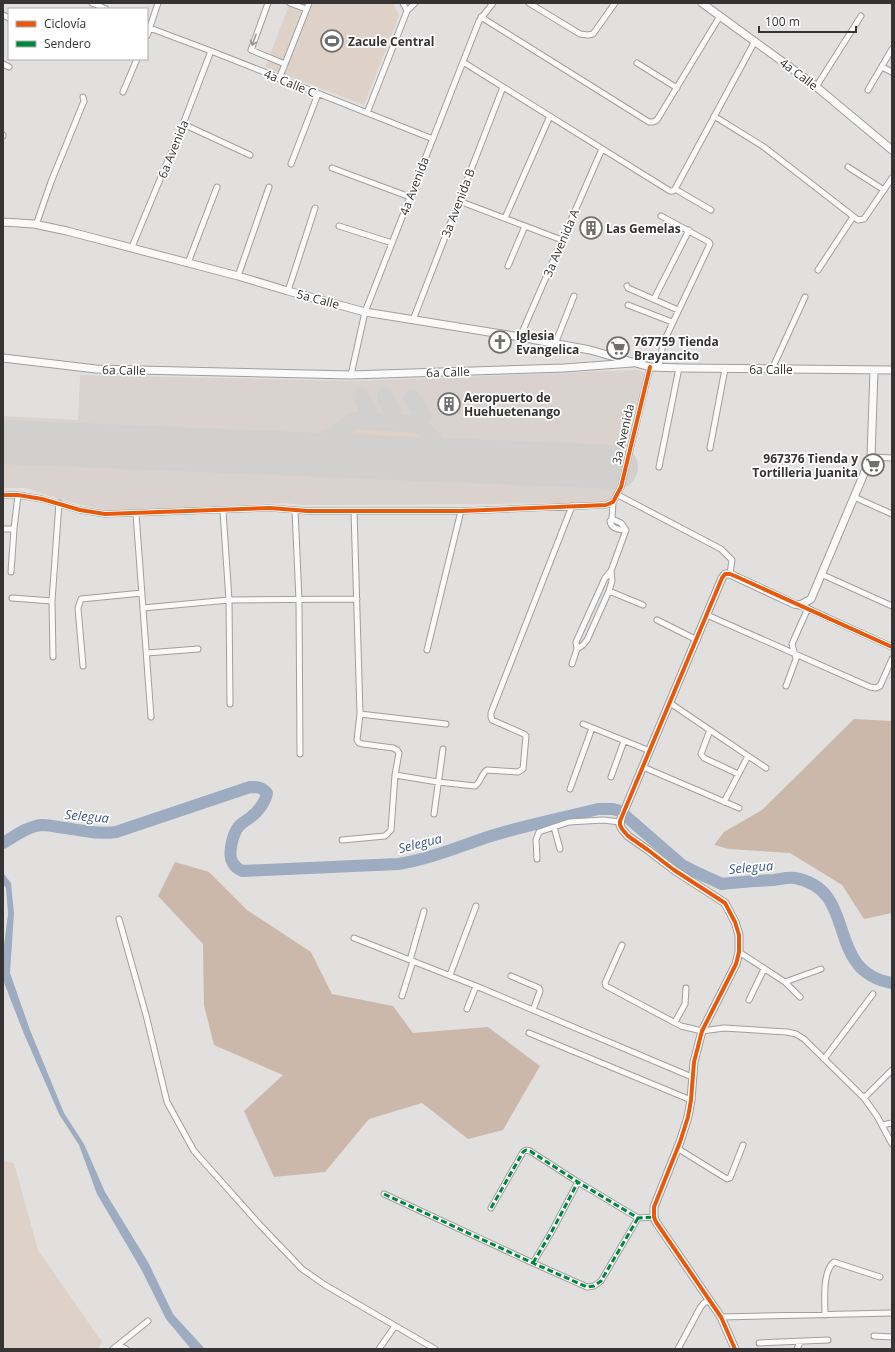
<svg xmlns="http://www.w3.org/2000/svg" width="895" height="1352" font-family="'Open Sans',sans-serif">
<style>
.built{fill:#d9d2cf}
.green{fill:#ded1c8}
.forest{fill:#cbb8ab}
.water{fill:#9eacc1}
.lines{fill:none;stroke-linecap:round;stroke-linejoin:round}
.river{stroke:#9eacc1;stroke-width:12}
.taxiway{stroke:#d1d0cf;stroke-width:17}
.runway{stroke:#d1d0cf;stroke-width:44}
.street-casing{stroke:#a09f9e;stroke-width:7}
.secondary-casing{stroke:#a09f9e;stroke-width:9}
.street{stroke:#fbfafa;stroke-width:5}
.secondary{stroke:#fbfafa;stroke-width:7}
.quiet{stroke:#00873e;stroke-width:3;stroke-dasharray:6 3;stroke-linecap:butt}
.cycleway-casing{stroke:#fff;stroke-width:6}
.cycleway{stroke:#e8590c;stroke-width:4}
.oneway{stroke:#989696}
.labels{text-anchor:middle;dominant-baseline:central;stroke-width:3.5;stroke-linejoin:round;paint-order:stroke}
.poi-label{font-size:12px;font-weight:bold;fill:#353333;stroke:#fff;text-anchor:start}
.street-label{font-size:12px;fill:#353333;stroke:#fff}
.water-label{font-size:13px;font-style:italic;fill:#3b5684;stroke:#fff}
</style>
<rect width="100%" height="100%" fill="#e2e0df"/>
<path class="built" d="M 639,370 L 646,374 L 616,495 L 609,503 L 304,505 L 283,503 L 109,511 L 69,502 L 25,488 L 3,488 L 3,416 L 78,420 L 80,375 L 354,381 Z"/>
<path class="green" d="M 290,3 L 393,3 L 399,16 L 364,105 L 265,67 Z
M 353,428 C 369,429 414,428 425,439 C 427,441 429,446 431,450 L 429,452 L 336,447 C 335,437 345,431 353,428 Z
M 3,1161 L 14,1163 L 38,1250 L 102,1342 L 98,1349 L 3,1349 Z"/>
<path class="forest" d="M 854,719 L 892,721 L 892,913 L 864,919 L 842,885 L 790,853 L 729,849 L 714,845 L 724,832 L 762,810 Z
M 175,862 L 209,872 L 247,910 L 311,952 L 332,994 L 393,1006 L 413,1033 L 488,1027 L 540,1066 L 503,1130 L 468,1139 L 422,1103 L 369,1119 L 325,1172 L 274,1177 L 244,1111 L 283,1075 L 214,1045 L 204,1005 L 203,944 L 158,896 Z"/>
<path class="water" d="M 3,873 L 11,883 L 14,913 L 10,973 L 30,1030 L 64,1113 L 84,1144 L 105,1192 L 148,1262 L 173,1314 L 205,1349 L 191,1349 L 166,1319 L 141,1269 L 97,1194 L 79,1145 L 59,1114 L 24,1034 L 3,980 L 3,954 L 8,914 L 6,888 L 3,884 Z"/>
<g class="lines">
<path class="river" d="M 3,843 C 15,836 28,826 42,825 C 47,825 53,826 58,827 C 77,829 96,835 116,832 L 250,787 C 257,787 262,787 267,793 C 266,800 259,811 252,816 C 248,820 244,821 240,825 C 233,832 227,855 233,863 C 235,867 238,869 242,871 L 398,864 C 430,859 460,846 491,836 C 526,825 563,818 598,809 L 613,809 L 620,811 L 682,865 L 700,874 L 722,884 C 739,882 756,881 774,880 C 781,879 789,877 795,878 C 860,890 823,971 892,983"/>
<path class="taxiway" d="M 385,396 L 394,416 L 390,422
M 412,398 L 424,416 L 419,424
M 360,421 L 369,412 L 361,396
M 307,454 L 354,421 L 419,424 L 453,460"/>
<path class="runway" d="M 3,442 L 616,467"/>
<g class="street-casing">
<path id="street" d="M 92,3 L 106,9
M 268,3 L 251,50 L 285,64 L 309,3
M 290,3 L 306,9
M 529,3 L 580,34 L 588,35 L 593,34 L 615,3
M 407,11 L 415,3
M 3,15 L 9,18
M 481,17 L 649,122 L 653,122 L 657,120 L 720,16
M 147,27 L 211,51 L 433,139
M 147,36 L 158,3
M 463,62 L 670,191 L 673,191 L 675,189 L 755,41
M 637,63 L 677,88
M 3,64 L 9,67
M 882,67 L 892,72
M 279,79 L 285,64
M 816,87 L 861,16
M 868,90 L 892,49
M 123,92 L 137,59
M 367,113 L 407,11 L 403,3
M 714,116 L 764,147 L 858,220 L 864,219 L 892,178
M 183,124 L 250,155
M 3,135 L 3,136
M 291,164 L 318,94
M 848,167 L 884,190
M 332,168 L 410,197
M 675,189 L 711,210
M 459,201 L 562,240
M 505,218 L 550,116
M 36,225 L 51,182 L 84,101 L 83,97
M 339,226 L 392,243
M 132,247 L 183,124 L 211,51
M 188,263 L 217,187
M 508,266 L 525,226
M 818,270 L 853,217
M 238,276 L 269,187
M 627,286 L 628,288 L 678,310
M 288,291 L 315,208
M 654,299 L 689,230
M 628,305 L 672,322
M 413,320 L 503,87
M 520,337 L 602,149
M 555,344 L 574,296
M 659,367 L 662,349 L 666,337 L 710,244 L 709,242 L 661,216
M 772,369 L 805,297
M 351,375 L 365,312 L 479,21 L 493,3
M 710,448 L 725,369
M 871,457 L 892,458
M 659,467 L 679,368
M 3,495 L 18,495 L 42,499 L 80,510 L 105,514 L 270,508 L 308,511 L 461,511 L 606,505 L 613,502 L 621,487 L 650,367
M 618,495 L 721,549 L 732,560 L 730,574
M 854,497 L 892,514
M 295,510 L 299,600 L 300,754
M 223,511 L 229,600 L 230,704
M 136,514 L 151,717
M 612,519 L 610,521 C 611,529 620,530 626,530
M 3,529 L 14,529 L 18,495
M 11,572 L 14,529
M 821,574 L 892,606
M 609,591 L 643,605
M 12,598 L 52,601
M 800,605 L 892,647
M 143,608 L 229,600 L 357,599
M 707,615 L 870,687 L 876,688 L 880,686 L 892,659
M 657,620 L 697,640
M 577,649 L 583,645 L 587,640 L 609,591 L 612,581 L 611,571
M 427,650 L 461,511
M 147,653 L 198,649
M 53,657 L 52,601 L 59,503
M 572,664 L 577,649 L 576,642 L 605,578 L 611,571 L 626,530 L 621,523 L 612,519 L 613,502
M 83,666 L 78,608 L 81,599 L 142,593
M 786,686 L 796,659 L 792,644 L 808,608
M 670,703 L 766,768
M 360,714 L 446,724
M 583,724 L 650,751
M 710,730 L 701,754 L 704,758 L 738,774
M 643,767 L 739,808
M 395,775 L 438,782 L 475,786 C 481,782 481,774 487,770 L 518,772 L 523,769 L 526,736 L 524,734 L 492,720 L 491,717 L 491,713 L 572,506
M 611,777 L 624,741
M 570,789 L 592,728
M 724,802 L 748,756
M 434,814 L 443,749
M 554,827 L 560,849
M 342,840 L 385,836 L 391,830 L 395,775 L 399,753 L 397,750 L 393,748 L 363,744 L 359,743 L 357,740 L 360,714 L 354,511
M 537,859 L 536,840 L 539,832 L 569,822 L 603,820 L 620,822
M 119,919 L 146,1015 L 167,1102 L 194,1151 L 260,1225 L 302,1269 L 325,1285 L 435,1349
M 354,938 L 476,986 L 692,1077
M 622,945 L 605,983 L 606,986 L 681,1026 L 702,1031 L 724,1028 L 787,1032 L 796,1034 L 804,1039 L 864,1098 L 877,1116 L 892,1144
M 739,952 L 785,982 L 800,997
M 410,960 L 424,911
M 450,975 L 476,906
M 511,976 L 539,988 L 540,991 L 533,1010
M 785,982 L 821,969
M 402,996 L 413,961
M 749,1000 L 764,969
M 467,1009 L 476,986
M 675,1022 L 685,1004 L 686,988
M 529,1033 L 691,1100
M 824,1059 L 873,994
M 864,1098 L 892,1070
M 882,1125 L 892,1123
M 677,1148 L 727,1179 L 730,1178 L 743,1145
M 384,1194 L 533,1263 L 587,1287 L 594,1286 L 601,1281 L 638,1218
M 491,1208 L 523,1152 L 526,1150 L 530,1151 L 578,1182 L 638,1218 L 654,1217
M 533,1263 L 552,1231 L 578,1182
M 825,1315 C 825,1300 822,1272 834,1262 L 880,1277
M 721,1317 L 892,1313
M 874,1336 L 892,1337
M 759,1343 L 828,1340
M 118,1345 L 126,1349
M 113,1349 L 148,1321
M 379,1349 L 395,1326
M 678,1349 L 700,1308 L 704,1303 L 710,1300
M 797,1349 L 800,1342"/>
</g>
<g class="secondary-casing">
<path id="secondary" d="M 702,3 L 813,84 L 892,150
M 3,222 L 34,224 L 67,231 L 238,276 L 288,291 L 365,312 L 520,337 L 590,350 L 650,367 L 682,368 L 892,370
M 3,358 L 96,369 L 351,375 L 564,368 L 632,363
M 625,809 L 722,578 L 725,574 L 730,574 L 794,604 L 800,605 L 811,599 L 871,457 L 874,370
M 621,818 L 620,825 L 622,829 L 628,836 L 648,850 L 674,870 L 725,903 L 735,922 L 739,935 L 739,952 L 736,964 L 702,1031 L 694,1062 L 691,1100 L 688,1117 L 680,1142 L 654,1207 L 654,1217 L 656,1222 L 721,1317 L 735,1349"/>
</g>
<use href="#street" class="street"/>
<use href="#secondary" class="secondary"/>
<path class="quiet" d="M 384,1194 L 533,1263 L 587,1287 L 594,1286 L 601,1281 L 638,1218
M 491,1208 L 523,1152 L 526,1150 L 530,1151 L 578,1182 L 638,1218 L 654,1217
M 533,1263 L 552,1231 L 578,1182"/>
<g class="cycleway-casing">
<path id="cycleway" d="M 3,495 L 18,495 L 42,499 L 80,510 L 105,514 L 270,508 L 308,511 L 461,511 L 606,505 L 613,502 L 621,487 L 650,367
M 735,1349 L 721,1317 L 656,1222 L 654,1217 L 654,1207 L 680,1142 L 688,1117 L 691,1100 L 694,1062 L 702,1031 L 736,964 L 739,952 L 739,935 L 735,922 L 725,903 L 674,870 L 648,850 L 628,836 L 622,829 L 620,825 L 620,821 L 722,578 L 725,574 L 730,574 L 735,576 L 892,647"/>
</g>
<use href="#cycleway" class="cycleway"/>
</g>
<defs><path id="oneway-shaft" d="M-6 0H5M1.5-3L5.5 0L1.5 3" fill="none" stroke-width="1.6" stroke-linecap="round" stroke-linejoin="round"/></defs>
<use class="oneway" href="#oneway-shaft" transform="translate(254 40) rotate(110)"/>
<defs>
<g id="stadium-ring" transform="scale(1.15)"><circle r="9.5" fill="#fff" stroke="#72706f" stroke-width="1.5"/><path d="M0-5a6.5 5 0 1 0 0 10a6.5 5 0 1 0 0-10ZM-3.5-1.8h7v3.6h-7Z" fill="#72706f"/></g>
<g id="building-ring" transform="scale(1.15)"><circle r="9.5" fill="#fff" stroke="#72706f" stroke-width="1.5"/><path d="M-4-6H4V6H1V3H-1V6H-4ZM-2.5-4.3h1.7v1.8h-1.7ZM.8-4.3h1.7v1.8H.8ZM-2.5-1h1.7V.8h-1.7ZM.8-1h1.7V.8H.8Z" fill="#72706f"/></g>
<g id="church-ring" transform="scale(1.15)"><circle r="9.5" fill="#fff" stroke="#72706f" stroke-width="1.5"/><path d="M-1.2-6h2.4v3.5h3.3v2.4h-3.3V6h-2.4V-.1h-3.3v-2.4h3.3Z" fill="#72706f"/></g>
<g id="supermarket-ring" transform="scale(1.15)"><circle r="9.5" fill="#fff" stroke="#72706f" stroke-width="1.5"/><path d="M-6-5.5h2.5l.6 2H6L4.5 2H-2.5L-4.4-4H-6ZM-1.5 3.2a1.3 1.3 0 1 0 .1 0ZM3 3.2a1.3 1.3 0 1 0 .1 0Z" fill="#72706f"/></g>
</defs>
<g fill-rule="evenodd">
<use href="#stadium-ring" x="332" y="41"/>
<use href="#building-ring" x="591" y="228"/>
<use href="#church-ring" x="500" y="342"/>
<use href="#supermarket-ring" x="618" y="348"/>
<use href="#building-ring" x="449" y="404"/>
<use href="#supermarket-ring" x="873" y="465"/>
</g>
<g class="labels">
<g class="poi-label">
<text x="348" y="41">Zacule Central</text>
<text x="606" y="228">Las Gemelas</text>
<text x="516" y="335">Iglesia<tspan x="516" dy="14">Evangelica</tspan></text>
<text x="634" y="341">767759 Tienda<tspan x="634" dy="14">Brayancito</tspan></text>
<text x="464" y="397">Aeropuerto de<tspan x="464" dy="14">Huehuetenango</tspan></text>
<text x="858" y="458" text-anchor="end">967376 Tienda y<tspan x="858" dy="14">Tortilleria Juanita</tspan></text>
</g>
<g class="street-label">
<text transform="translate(799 74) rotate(37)">4a Calle</text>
<text transform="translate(290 83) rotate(22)">4a Calle C</text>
<text transform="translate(173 149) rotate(-68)">6a Avenida</text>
<text transform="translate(414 186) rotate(-69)">4a Avenida</text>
<text transform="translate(458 203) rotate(-69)">3a Avenida B</text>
<text transform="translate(561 243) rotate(-67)">3a Avenida A</text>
<text transform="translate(318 299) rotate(15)">5a Calle</text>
<text x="771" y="369">6a Calle</text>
<text transform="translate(124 370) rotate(1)">6a Calle</text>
<text transform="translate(448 372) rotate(-2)">6a Calle</text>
<text transform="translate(623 434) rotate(-77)">3a Avenida</text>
</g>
<g class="water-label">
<text transform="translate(87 816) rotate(5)">Selegua</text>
<text transform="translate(420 843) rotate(-14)">Selegua</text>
<text transform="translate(751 867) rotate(-5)">Selegua</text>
</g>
</g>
<rect width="895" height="1352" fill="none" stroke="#353333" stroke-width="8"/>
<rect x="8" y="8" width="140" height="52" fill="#ffffff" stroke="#aeadad"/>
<rect x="16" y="21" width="20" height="6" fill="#e8590c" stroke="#aeadad"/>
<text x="44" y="28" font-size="12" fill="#353333">Ciclovía</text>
<rect x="16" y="41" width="20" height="6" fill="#00873e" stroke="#aeadad"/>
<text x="44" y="48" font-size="12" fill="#353333">Sendero</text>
<path d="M759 26v6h97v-6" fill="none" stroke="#353333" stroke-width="2"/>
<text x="765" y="26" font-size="12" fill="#353333" stroke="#ffffff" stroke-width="3" paint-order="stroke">100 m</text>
</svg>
